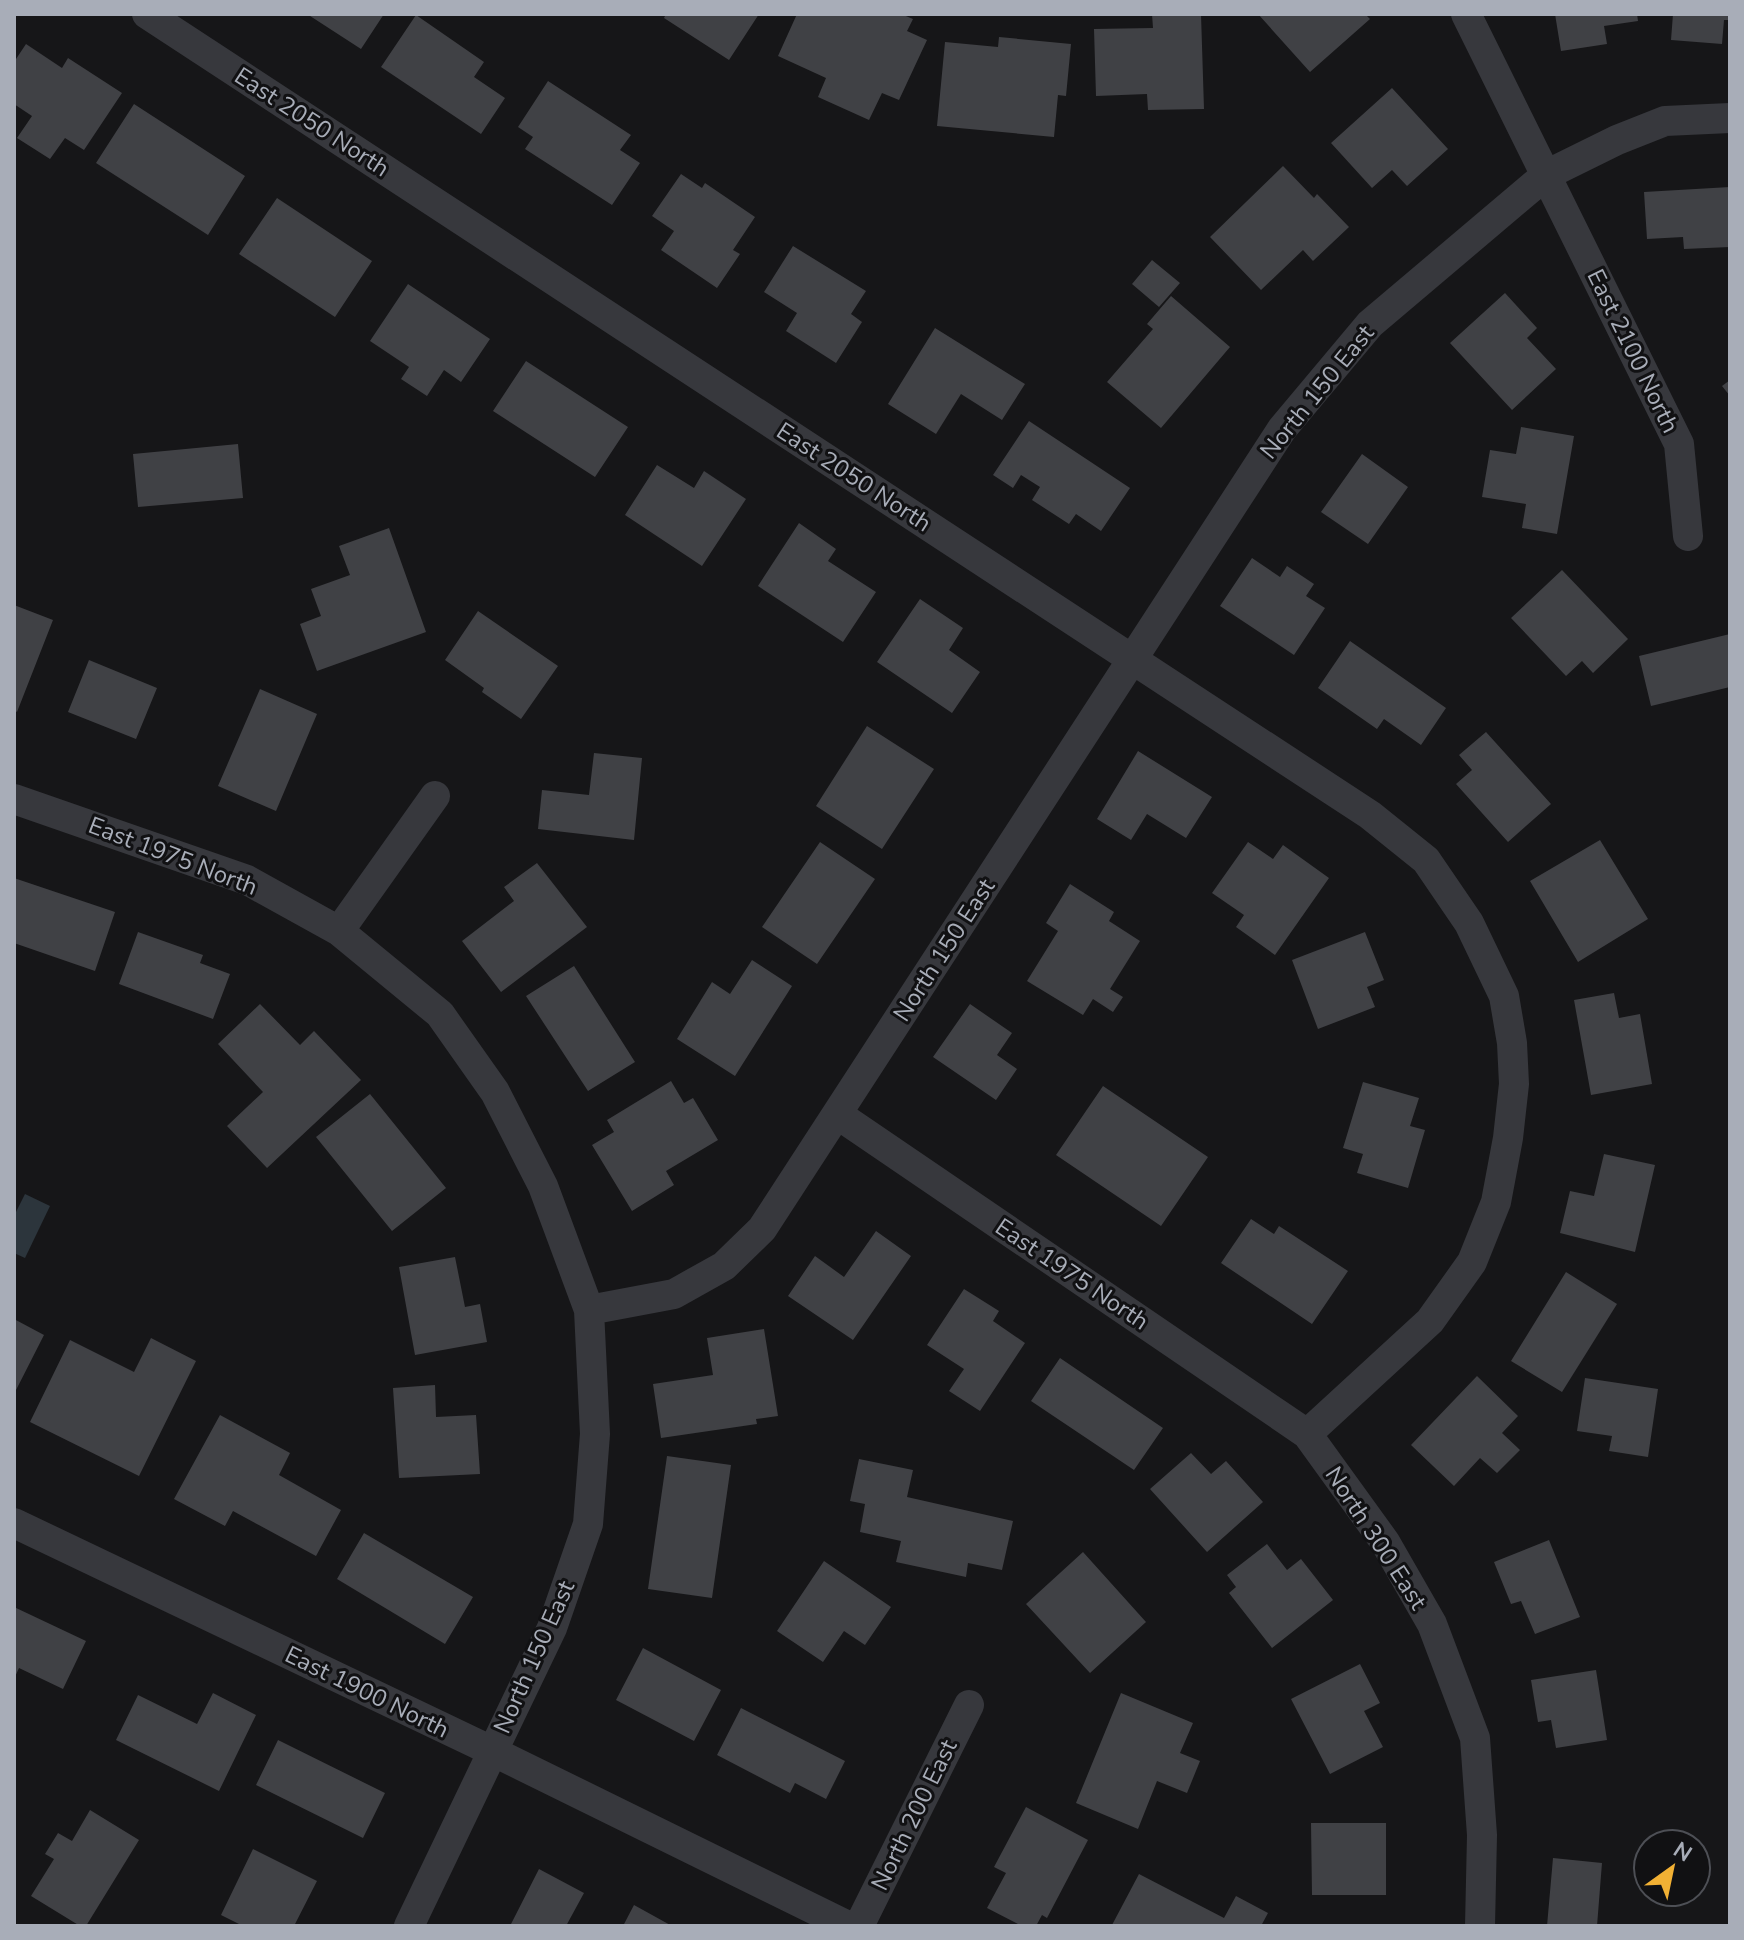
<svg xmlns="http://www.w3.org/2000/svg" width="1744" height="1940" font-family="'Nunito Sans',sans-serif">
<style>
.water{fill:#2c353c}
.building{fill:#404145}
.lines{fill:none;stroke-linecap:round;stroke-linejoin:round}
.street{stroke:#37383d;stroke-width:30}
.labels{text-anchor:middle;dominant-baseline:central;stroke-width:6;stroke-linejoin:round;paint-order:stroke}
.street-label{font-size:24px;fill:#a8adb8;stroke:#111113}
</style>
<rect width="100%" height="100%" fill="#161618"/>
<path class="water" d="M 25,1194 L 50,1206 L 25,1258 L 14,1253 L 14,1216 Z"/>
<path class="building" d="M 307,14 L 384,14 L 361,49 Z
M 666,14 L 759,14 L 729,60 L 664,18 Z
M 797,14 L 901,14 L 913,19 L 907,31 L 927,40 L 899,100 L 882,93 L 869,120 L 818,97 L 826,78 L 778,56 Z
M 1152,14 L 1201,14 L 1204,109 L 1148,110 L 1147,94 L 1096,96 L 1094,29 L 1153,28 Z
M 1258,14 L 1365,14 L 1370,19 L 1310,72 Z
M 1555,14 L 1637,14 L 1638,21 L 1604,26 L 1607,44 L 1561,51 Z
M 1673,14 L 1730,14 L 1730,20 L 1724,20 L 1722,44 L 1671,40 Z
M 416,15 L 484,62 L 474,77 L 505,98 L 481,134 L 381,67 Z
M 999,37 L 1071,44 L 1066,96 L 1058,95 L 1054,137 L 937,126 L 945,42 L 998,47 Z
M 26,44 L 62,68 L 68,58 L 122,93 L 84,150 L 65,138 L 50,159 L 17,138 L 32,116 L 14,104 L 14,62 Z
M 548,81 L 631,135 L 620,150 L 640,163 L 612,205 L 525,149 L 533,137 L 518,127 Z
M 1392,88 L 1448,149 L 1407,186 L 1392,170 L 1372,188 L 1331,143 Z
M 134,104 L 245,176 L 208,235 L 96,163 Z
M 1283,166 L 1314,198 L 1317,194 L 1349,227 L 1313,261 L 1303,250 L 1261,290 L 1210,237 Z
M 681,174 L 702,188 L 705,183 L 755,217 L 733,250 L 740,254 L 717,288 L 661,250 L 674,231 L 652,216 Z
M 1730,187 L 1730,247 L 1684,249 L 1683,237 L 1647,239 L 1644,192 Z
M 277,198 L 372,261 L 335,317 L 239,254 Z
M 793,246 L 866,291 L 851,314 L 862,322 L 836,363 L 786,331 L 797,313 L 764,292 Z
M 1152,260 L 1180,283 L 1159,307 L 1132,284 Z
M 408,284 L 490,339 L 461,382 L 444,370 L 427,396 L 401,379 L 409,367 L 370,341 Z
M 1505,293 L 1537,328 L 1527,338 L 1556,369 L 1512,410 L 1450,343 Z
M 1171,296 L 1230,347 L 1161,428 L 1107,382 L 1153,329 L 1147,324 Z
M 935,328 L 1025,384 L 1002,420 L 961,394 L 936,434 L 888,404 Z
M 526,361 L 628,427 L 595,477 L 493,411 Z
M 1730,380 L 1730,396 L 1722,386 Z
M 1029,421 L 1130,488 L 1101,531 L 1076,514 L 1069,524 L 1032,500 L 1040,487 L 1021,475 L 1013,488 L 993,475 Z
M 1521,427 L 1574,436 L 1557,534 L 1522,528 L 1526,504 L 1482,497 L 1490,450 L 1516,454 Z
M 238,444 L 243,498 L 138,507 L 133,454 Z
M 1362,454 L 1408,487 L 1368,544 L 1321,512 Z
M 657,465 L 694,488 L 704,471 L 746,499 L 702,566 L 625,515 Z
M 799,523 L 836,549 L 828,561 L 876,592 L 843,642 L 758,586 Z
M 389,528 L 426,632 L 317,671 L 300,624 L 321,616 L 311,589 L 350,575 L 339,546 Z
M 1252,558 L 1280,577 L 1287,566 L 1314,584 L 1306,596 L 1325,608 L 1294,655 L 1220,606 Z
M 1562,570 L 1628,639 L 1593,673 L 1582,661 L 1566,676 L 1511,618 Z
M 920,599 L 963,628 L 949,650 L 980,672 L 952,713 L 877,662 Z
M 14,605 L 53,620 L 17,712 L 14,710 Z
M 478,611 L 558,666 L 521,719 L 482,692 L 484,688 L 445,660 Z
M 1730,634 L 1730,687 L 1651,706 L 1639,656 Z
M 1350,641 L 1446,708 L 1421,745 L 1384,719 L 1377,729 L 1318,688 Z
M 89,660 L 157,688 L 136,739 L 68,712 Z
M 260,689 L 317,714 L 276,811 L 218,786 Z
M 867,726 L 934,769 L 882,849 L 816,806 Z
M 1486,732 L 1551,804 L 1508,842 L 1456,784 L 1472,770 L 1459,755 Z
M 1138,751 L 1212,797 L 1186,838 L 1147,814 L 1131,840 L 1097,819 Z
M 594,753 L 642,758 L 634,840 L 538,829 L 542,790 L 589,795 Z
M 1600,840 L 1648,919 L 1578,962 L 1530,881 Z
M 820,842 L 875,879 L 817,964 L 762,927 Z
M 1248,842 L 1273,859 L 1283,845 L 1329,878 L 1275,955 L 1236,927 L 1244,915 L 1212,893 Z
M 537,863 L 587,927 L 501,992 L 462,941 L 514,901 L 504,887 Z
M 14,878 L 115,912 L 95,971 L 14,943 Z
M 1070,884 L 1114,912 L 1109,921 L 1140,941 L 1110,989 L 1123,997 L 1113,1012 L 1093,999 L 1083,1015 L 1027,981 L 1058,931 L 1046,923 Z
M 138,932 L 203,955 L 200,963 L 230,974 L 213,1019 L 119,984 Z
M 1365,932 L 1384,980 L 1367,987 L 1375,1007 L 1318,1029 L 1292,960 Z
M 752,960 L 792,986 L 735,1076 L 677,1039 L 712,982 L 730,994 Z
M 574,966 L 635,1062 L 588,1091 L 526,996 Z
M 1614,993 L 1619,1018 L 1640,1014 L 1652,1084 L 1591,1095 L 1574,1000 Z
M 260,1004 L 300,1045 L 314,1031 L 361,1080 L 267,1168 L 227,1126 L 263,1092 L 218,1044 Z
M 970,1004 L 1012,1033 L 997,1055 L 1017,1069 L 996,1100 L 933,1057 Z
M 671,1081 L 684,1103 L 693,1098 L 718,1140 L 666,1171 L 674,1185 L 632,1211 L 592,1145 L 614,1132 L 607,1120 Z
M 1363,1082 L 1419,1098 L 1410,1126 L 1425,1130 L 1408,1188 L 1357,1173 L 1363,1154 L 1343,1148 Z
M 1103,1086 L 1208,1157 L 1161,1226 L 1056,1155 Z
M 370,1094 L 446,1188 L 392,1231 L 316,1137 Z
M 1604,1154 L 1655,1165 L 1635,1252 L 1560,1233 L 1570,1191 L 1594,1196 Z
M 1251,1219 L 1274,1234 L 1279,1226 L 1348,1271 L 1312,1324 L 1221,1263 Z
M 876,1231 L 911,1256 L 853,1340 L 788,1296 L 815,1256 L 844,1277 Z
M 455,1257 L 465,1307 L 480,1304 L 487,1342 L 415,1355 L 399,1267 Z
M 1566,1272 L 1617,1304 L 1562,1392 L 1511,1361 Z
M 964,1289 L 999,1311 L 993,1321 L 1025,1343 L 980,1411 L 949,1391 L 964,1369 L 927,1345 Z
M 14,1319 L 44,1335 L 14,1394 Z
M 764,1329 L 778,1416 L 756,1419 L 757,1424 L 661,1438 L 653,1384 L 713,1375 L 707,1338 Z
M 151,1338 L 196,1361 L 139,1476 L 30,1422 L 70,1340 L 134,1372 Z
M 1060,1358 L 1163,1428 L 1134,1470 L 1031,1401 Z
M 1477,1376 L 1518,1416 L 1502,1433 L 1520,1450 L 1497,1473 L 1480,1458 L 1454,1486 L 1411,1445 Z
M 1585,1378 L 1658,1389 L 1648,1457 L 1609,1451 L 1612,1436 L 1577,1431 Z
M 435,1385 L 436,1417 L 476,1415 L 480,1474 L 399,1478 L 393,1388 Z
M 220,1415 L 290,1453 L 279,1475 L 341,1510 L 316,1556 L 233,1511 L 225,1526 L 174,1499 Z
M 1191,1453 L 1211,1474 L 1226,1461 L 1263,1502 L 1207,1552 L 1150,1489 Z
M 667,1456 L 731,1465 L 712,1598 L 648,1589 Z
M 859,1459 L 913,1470 L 907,1497 L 1013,1521 L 1002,1570 L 968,1563 L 966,1577 L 896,1562 L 901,1541 L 860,1532 L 865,1504 L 850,1501 Z
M 364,1533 L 473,1597 L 445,1644 L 337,1579 Z
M 1549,1540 L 1580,1617 L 1535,1634 L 1521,1601 L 1511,1604 L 1494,1562 Z
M 1267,1544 L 1287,1570 L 1301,1559 L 1333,1600 L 1272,1648 L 1229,1593 L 1236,1587 L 1227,1575 Z
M 1083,1552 L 1146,1622 L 1090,1673 L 1026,1604 Z
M 824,1561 L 891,1607 L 865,1645 L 844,1631 L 823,1662 L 777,1631 Z
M 14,1607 L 86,1641 L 63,1689 L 19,1668 L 14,1679 Z
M 643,1648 L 721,1690 L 694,1741 L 616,1700 Z
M 1360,1664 L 1380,1703 L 1364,1711 L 1383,1747 L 1330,1774 L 1291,1699 Z
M 1596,1670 L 1607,1740 L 1556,1748 L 1551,1720 L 1538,1722 L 1531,1680 Z
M 213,1693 L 256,1715 L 219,1791 L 116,1740 L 138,1695 L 197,1724 Z
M 1121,1693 L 1193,1723 L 1180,1753 L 1200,1761 L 1187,1793 L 1157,1781 L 1138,1829 L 1076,1803 Z
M 741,1708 L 845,1761 L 826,1799 L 795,1783 L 790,1793 L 717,1755 Z
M 278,1740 L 385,1793 L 363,1838 L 256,1785 Z
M 1026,1807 L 1088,1840 L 1047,1918 L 1042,1915 L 1036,1926 L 1022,1926 L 987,1908 L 1006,1873 L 994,1867 Z
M 90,1810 L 139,1840 L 86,1926 L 80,1926 L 31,1896 L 54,1859 L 45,1854 L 58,1833 L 72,1841 Z
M 1311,1823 L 1386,1823 L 1386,1895 L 1312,1895 Z
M 253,1849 L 317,1881 L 294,1926 L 243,1926 L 221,1915 Z
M 1553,1858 L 1602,1863 L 1597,1926 L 1547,1926 Z
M 539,1869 L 584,1893 L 566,1926 L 510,1926 Z
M 1139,1874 L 1224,1918 L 1236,1896 L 1268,1913 L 1261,1926 L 1114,1926 L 1112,1925 Z
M 634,1905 L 672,1926 L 623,1926 Z"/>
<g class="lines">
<path class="street" d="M 147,14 L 1370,815 L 1426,860 L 1469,923 L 1504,996 L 1512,1043 L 1514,1084 L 1508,1138 L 1496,1202 L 1472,1262 L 1430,1321 L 1307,1434
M 1466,14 L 1679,444 L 1688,536
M 14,799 L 247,880 L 339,931 L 440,1014 L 495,1092 L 543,1186 L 589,1310 L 595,1434 L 588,1524 L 552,1628 L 409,1926
M 339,931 L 435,796
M 837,1114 L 1307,1434 L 1385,1542 L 1432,1624 L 1475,1738 L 1482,1835 L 1480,1926
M 589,1310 L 674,1294 L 724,1266 L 762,1229 L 1282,429 L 1370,324 L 1546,175 L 1617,140 L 1665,121 L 1730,118
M 14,1523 L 492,1751 L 848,1926
M 859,1926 L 969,1705"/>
</g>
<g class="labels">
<g class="street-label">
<text transform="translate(312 122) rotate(33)">East 2050 North</text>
<text transform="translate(1633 351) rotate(64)">East 2100 North</text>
<text transform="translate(1317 392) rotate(-51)">North 150 East</text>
<text transform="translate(854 477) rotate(33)">East 2050 North</text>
<text transform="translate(173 856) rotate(21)">East 1975 North</text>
<text transform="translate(944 950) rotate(-57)">North 150 East</text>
<text transform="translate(1072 1274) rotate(34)">East 1975 North</text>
<text transform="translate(1376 1538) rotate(57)">North 300 East</text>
<text transform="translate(534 1657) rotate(-66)">North 150 East</text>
<text transform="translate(367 1692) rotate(26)">East 1900 North</text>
<text transform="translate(914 1815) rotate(-64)">North 200 East</text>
</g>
</g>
<rect width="1744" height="1940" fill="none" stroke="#a8adb8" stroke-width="32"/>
<g transform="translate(1672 1868) rotate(33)"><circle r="38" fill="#111113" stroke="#4d4f55" stroke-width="2"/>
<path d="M0-6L14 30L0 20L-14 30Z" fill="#f2b134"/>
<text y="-12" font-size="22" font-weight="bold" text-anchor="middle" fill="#a8adb8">N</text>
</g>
</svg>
